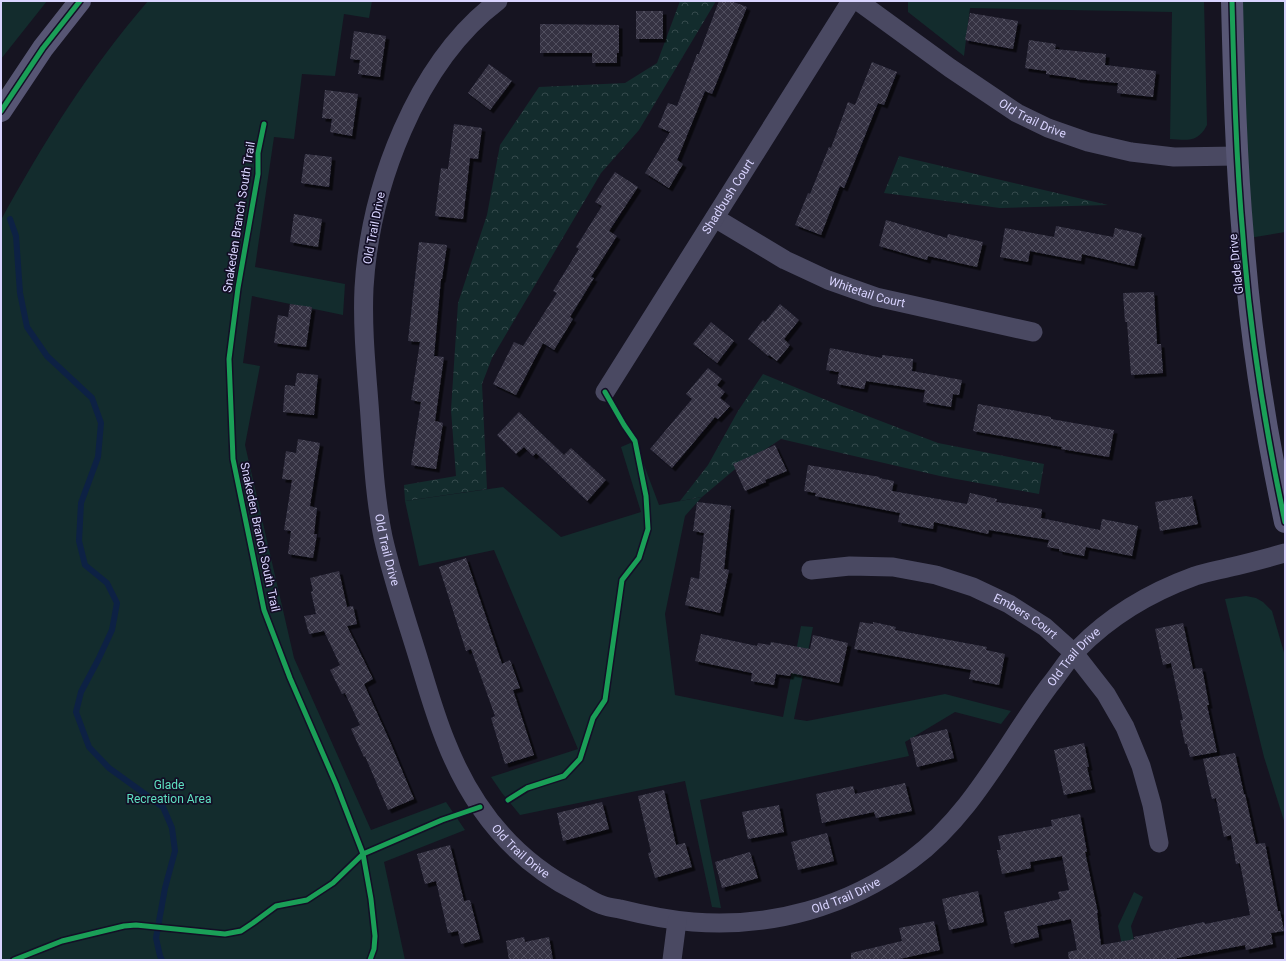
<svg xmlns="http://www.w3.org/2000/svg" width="1286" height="961" font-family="Roboto,sans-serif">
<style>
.forest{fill:url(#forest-crowns)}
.green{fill:#132c2d}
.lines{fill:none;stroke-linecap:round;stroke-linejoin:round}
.stream{stroke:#0d2144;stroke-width:6}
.building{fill:url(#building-cross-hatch);filter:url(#shadow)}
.street{stroke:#4a4962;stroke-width:19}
.secondary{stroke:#575674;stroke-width:22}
.cycleway-casing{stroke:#130f26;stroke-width:8}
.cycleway{stroke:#1a9f57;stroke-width:5}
.labels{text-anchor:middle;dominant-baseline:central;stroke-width:3.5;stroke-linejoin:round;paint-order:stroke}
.street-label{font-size:12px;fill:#d9d4ff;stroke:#130f26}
.park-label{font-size:12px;fill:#5fe0c0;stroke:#130f26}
</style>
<defs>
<pattern id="forest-crowns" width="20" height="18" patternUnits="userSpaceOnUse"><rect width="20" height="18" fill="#132c2d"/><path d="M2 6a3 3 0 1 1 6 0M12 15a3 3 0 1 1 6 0" fill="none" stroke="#354a4c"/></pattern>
<pattern id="building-cross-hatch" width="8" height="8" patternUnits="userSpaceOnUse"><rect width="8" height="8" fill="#343243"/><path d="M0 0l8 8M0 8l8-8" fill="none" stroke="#514f5f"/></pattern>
<filter id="shadow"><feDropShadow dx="3.5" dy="3.5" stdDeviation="0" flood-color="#0009"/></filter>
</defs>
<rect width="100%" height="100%" fill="#161421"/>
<path class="forest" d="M 680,1 L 716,1 L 639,130 L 601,173 L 492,358 L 482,384 L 487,489 L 405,501 L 404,485 L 456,476 L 451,410 L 458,303 L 487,215 L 500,145 L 539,87 L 625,83 L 657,63 Z
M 899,156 L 1108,205 L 1000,208 L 884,193 Z
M 763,374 L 831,402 L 938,443 L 1044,464 L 1039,494 L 940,476 L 781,439 L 734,470 L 702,497 L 680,501 L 708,465 L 738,411 Z"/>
<path class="green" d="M 1,1 L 47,1 L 1,59 Z
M 148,1 L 372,1 L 369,18 L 344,14 L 335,76 L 302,74 L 294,139 L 274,137 L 255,267 L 345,284 L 343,315 L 252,296 L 243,363 L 260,366 L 245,445 L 294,658 L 371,830 L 446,802 L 465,830 L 384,862 L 405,960 L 1,960 L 1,220 C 43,143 90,68 148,1 Z
M 908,1 L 1204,1 L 1207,125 C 1198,143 1187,140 1170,139 L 1172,12 L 970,8 L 964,56 L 908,12 Z
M 1236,1 L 1285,1 L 1285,232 L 1243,239 Z
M 635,441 L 659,505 L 702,497 L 685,516 L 665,614 L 675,695 L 783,717 L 801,626 L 813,627 L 794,719 L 807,721 L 945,694 L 1011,711 L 1001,724 L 955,712 L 905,742 L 909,756 L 700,800 L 721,908 L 712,907 L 685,781 L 520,815 L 502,793 L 491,777 L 578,749 L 494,550 L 419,566 L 405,501 L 503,487 L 561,537 L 641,512 L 621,447 Z
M 1246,596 L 1256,598 L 1263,602 L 1272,611 L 1285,656 L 1285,824 L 1264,757 L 1225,599 Z
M 1134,892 L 1143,897 L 1131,926 L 1138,960 L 1125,960 L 1118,926 Z"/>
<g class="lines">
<path class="stream" d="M 10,219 L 16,236 L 20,293 L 27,327 L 47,356 L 92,398 L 101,423 L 98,457 L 81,503 L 79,541 L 85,565 L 107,583 L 117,603 L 112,630 L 98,660 L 81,692 L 76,712 L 89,747 L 109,768 L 163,807 L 172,828 L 175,851 L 165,888 L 156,938 L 160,956 L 162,960"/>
</g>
<path class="building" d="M 719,1 L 731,1 L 747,7 L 712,94 L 705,91 L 677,160 L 683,164 L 669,188 L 645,173 L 670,132 L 658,127 L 668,103 L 677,106 L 697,54 L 699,54 Z
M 636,11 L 663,11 L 663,39 L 636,39 Z
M 970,13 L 1018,21 L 1013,49 L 965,40 Z
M 540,24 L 619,25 L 619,53 L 617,53 L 617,63 L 592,63 L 592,53 L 540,53 Z
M 354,31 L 386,36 L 380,77 L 358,74 L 360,60 L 350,59 Z
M 1029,40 L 1056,44 L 1055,49 L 1106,54 L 1105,65 L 1156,71 L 1153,97 L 1117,93 L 1118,83 L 1076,79 L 1076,78 L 1046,74 L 1046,71 L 1025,68 Z
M 872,62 L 897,72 L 884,105 L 878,103 L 844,188 L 840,186 L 821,235 L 795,225 L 808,193 L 810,194 L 829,147 L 831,148 L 848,102 L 855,105 Z
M 489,64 L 512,81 L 490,110 L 468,93 Z
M 325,90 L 358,94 L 352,136 L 330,132 L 332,119 L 322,118 Z
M 454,124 L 482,128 L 478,159 L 470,158 L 463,219 L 435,216 L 441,168 L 448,169 Z
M 305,154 L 332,157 L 329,187 L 301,183 Z
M 615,172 L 638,187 L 609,231 L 617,236 L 591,277 L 594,278 L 570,317 L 573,319 L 554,350 L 543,343 L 516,395 L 493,384 L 514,342 L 523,346 L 557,293 L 553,291 L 579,249 L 576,247 L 602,206 L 595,202 Z
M 294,214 L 322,219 L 318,247 L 290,242 Z
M 886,220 L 947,238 L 948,234 L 983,242 L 977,267 L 928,256 L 927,260 L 879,246 Z
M 1056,226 L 1113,237 L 1115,228 L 1142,234 L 1134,266 L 1082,254 L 1081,261 L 1030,251 L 1028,262 L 1000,257 L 1005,228 L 1054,237 Z
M 419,242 L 447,245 L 442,279 L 441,279 L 434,356 L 444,357 L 435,421 L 443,423 L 436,469 L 411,465 L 421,402 L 411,400 L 420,342 L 408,341 Z
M 1154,292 L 1157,344 L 1161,344 L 1163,373 L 1131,375 L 1127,322 L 1125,322 L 1123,293 Z
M 290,304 L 312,307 L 306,347 L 274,343 L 278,315 L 288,317 Z
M 780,304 L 799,320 L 784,339 L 790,345 L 777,361 L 769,355 L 768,356 L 748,339 L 763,320 L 765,322 Z
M 711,322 L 734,341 L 717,363 L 693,344 Z
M 830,348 L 882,358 L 882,355 L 913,359 L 912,371 L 962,380 L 959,395 L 953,394 L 951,407 L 923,402 L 925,390 L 866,381 L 864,389 L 837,384 L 839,372 L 826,370 Z
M 708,368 L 722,379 L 717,385 L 725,392 L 720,398 L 730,406 L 718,419 L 715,417 L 672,468 L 650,449 L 692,399 L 686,394 Z
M 297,373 L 318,375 L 314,415 L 283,412 L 285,385 L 295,386 Z
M 978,404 L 1051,417 L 1051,419 L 1114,430 L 1109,457 L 1061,449 L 1062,447 L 973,431 Z
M 519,412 L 564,455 L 571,448 L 606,480 L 587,501 L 536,453 L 533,456 L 524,447 L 516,454 L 497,435 Z
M 298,439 L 320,443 L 310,506 L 317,508 L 314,534 L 317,534 L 313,558 L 288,554 L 291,531 L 284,530 L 292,480 L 282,479 L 286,451 L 296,453 Z
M 775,445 L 787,471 L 765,480 L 766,482 L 745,491 L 733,464 Z
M 808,465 L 880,477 L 879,478 L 894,481 L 892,491 L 967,504 L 970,493 L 997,499 L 996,502 L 1042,509 L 1041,518 L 1100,530 L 1102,519 L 1138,526 L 1132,556 L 1086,547 L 1084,556 L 1059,551 L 1059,549 L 1047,547 L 1049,540 L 989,530 L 988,534 L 934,522 L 933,529 L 898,522 L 900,513 L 815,496 L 816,493 L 804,491 Z
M 1192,496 L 1198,524 L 1160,531 L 1155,502 Z
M 697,502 L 731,506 L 724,569 L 729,570 L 720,613 L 685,605 L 691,577 L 699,579 L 704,533 L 693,531 Z
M 466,558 L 502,664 L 510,660 L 520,688 L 513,690 L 534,755 L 505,764 L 491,718 L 495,716 L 471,649 L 466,651 L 439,567 Z
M 339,571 L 347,607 L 353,606 L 357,624 L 347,626 L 373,679 L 364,684 L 391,744 L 414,799 L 388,810 L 365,756 L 364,757 L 351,729 L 360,725 L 345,693 L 342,694 L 330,670 L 340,665 L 324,631 L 309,634 L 304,616 L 316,614 L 311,592 L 313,591 L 310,578 Z
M 860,622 L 873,624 L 873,622 L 896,627 L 895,630 L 987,647 L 986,650 L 1005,654 L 999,685 L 969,679 L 971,670 L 854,649 Z
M 1183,623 L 1193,669 L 1202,668 L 1209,705 L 1207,705 L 1217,752 L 1190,757 L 1187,744 L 1185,744 L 1180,720 L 1183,720 L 1171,663 L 1163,665 L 1155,629 Z
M 701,634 L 757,646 L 758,643 L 770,645 L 771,642 L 810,649 L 813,635 L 848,643 L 839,683 L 791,673 L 790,676 L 776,674 L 774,685 L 751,681 L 752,673 L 695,661 Z
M 947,729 L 954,758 L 917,767 L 910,738 Z
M 1084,743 L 1089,767 L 1087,767 L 1092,789 L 1064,795 L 1054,750 Z
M 1235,753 L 1244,794 L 1245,794 L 1256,844 L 1265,843 L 1278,911 L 1280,911 L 1284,931 L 1271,933 L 1273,944 L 1246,950 L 1245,945 L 1177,958 L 1177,960 L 1069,960 L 1068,952 L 1077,950 L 1071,919 L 1037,926 L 1039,937 L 1011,944 L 1004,912 L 1060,899 L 1058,892 L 1069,890 L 1062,856 L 1030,862 L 1031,868 L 1002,874 L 997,850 L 1001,850 L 998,836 L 1052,826 L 1051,820 L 1080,814 L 1087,852 L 1085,852 L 1098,913 L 1097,913 L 1101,945 L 1135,939 L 1134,937 L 1204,922 L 1205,924 L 1250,915 L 1240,863 L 1236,864 L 1231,835 L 1224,837 L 1216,798 L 1212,799 L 1203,759 Z
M 905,783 L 912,811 L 876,818 L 874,812 L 822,823 L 816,794 L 853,786 L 855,794 Z
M 664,790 L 676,845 L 685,843 L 692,867 L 655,878 L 648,853 L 651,852 L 638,796 Z
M 602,802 L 609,829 L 563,841 L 557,813 Z
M 779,805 L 784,832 L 748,839 L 742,812 Z
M 827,833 L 834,861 L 798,870 L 791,842 Z
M 450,845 L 464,901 L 470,900 L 480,939 L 461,944 L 458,931 L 448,933 L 436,881 L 425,884 L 417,854 Z
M 750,852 L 758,878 L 722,888 L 715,862 Z
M 978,891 L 984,922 L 949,930 L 942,899 Z
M 934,921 L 940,950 L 895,960 L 851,960 L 851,953 L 902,941 L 899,928 Z
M 524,937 L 525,942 L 549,937 L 553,960 L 509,960 L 506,941 Z"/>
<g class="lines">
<g class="street">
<path id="s1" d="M 498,1 C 416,63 370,187 364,288 C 362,331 367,374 370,417 C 373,458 375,498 383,537 C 392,577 405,615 417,654 C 426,683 434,713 446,742 C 472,808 513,860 577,892 C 585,896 593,902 602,905 C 607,907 614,908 620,909 C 644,915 668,920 693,922 C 771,928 848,907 911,860 C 972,815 1005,745 1049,686 C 1059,674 1067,660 1078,649 C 1110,616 1151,592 1195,576 C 1207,572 1219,570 1231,567 C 1249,563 1267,558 1285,553"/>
<path id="s2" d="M 858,1 L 950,68 L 1017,113 L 1048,128 L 1088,142 L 1131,152 L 1174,157 L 1237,156"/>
<path id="s3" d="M 715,218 L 785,260 L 828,280 L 876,297 L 1033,332"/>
<path id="s4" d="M 605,392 L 851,1"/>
<path id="s5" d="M 811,570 L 850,566 L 893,567 L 936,575 L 973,587 L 1009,604 L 1045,627 L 1074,653 L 1106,694 L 1125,727 L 1141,766 L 1152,805 L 1159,843"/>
<path d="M 672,960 L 677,921"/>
</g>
<path class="secondary" d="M 1232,1 C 1234,80 1236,159 1243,237 C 1250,333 1265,428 1285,522
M 1,111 L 43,48 L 80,1"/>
<g class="cycleway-casing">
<path id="cycleway" d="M 1232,1 C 1234,80 1236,159 1243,237 C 1250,333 1265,428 1285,522
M 1,111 L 43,48 L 80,1
M 264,124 L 258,153 L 258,174 L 238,288 L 229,359 L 233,459 L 264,610 L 290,678 L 336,784 L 363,854 L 371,899 L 375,936 L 374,949 L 370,960
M 508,800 L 527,788 L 564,776 L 580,759 L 593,718 L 605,700 L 622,580 L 639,558 L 648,529 L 646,496 L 635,441 L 624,425 L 605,392
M 14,960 L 62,941 L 124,926 L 136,925 L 225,934 L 241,931 L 253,923 L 276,906 L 307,900 L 333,883 L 363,854 L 442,820 L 480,807"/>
</g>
<use href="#cycleway" class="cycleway"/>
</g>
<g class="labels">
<g class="street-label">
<text stroke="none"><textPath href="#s2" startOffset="211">Old Trail Drive</textPath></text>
<text stroke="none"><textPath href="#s4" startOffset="231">Shadbush Court</textPath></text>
<text transform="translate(239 217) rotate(-81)">Snakeden Branch South Trail</text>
<text transform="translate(374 228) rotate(-79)">Old Trail Drive</text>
<text transform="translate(1236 264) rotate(-96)">Glade Drive</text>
<text stroke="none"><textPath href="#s3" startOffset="170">Whitetail Court</textPath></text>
<text transform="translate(260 537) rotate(78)">Snakeden Branch South Trail</text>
<text stroke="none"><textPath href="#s1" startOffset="589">Old Trail Drive</textPath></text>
<text stroke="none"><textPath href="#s5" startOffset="225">Embers Court</textPath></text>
<text stroke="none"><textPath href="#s1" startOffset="1608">Old Trail Drive</textPath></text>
<text stroke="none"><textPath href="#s1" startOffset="924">Old Trail Drive</textPath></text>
<text stroke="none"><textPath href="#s1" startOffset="1272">Old Trail Drive</textPath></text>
</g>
<g class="park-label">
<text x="169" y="785">Glade<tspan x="169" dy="14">Recreation Area</tspan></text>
</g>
</g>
<rect width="1286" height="961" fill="none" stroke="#d9d4ff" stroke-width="4"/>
</svg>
